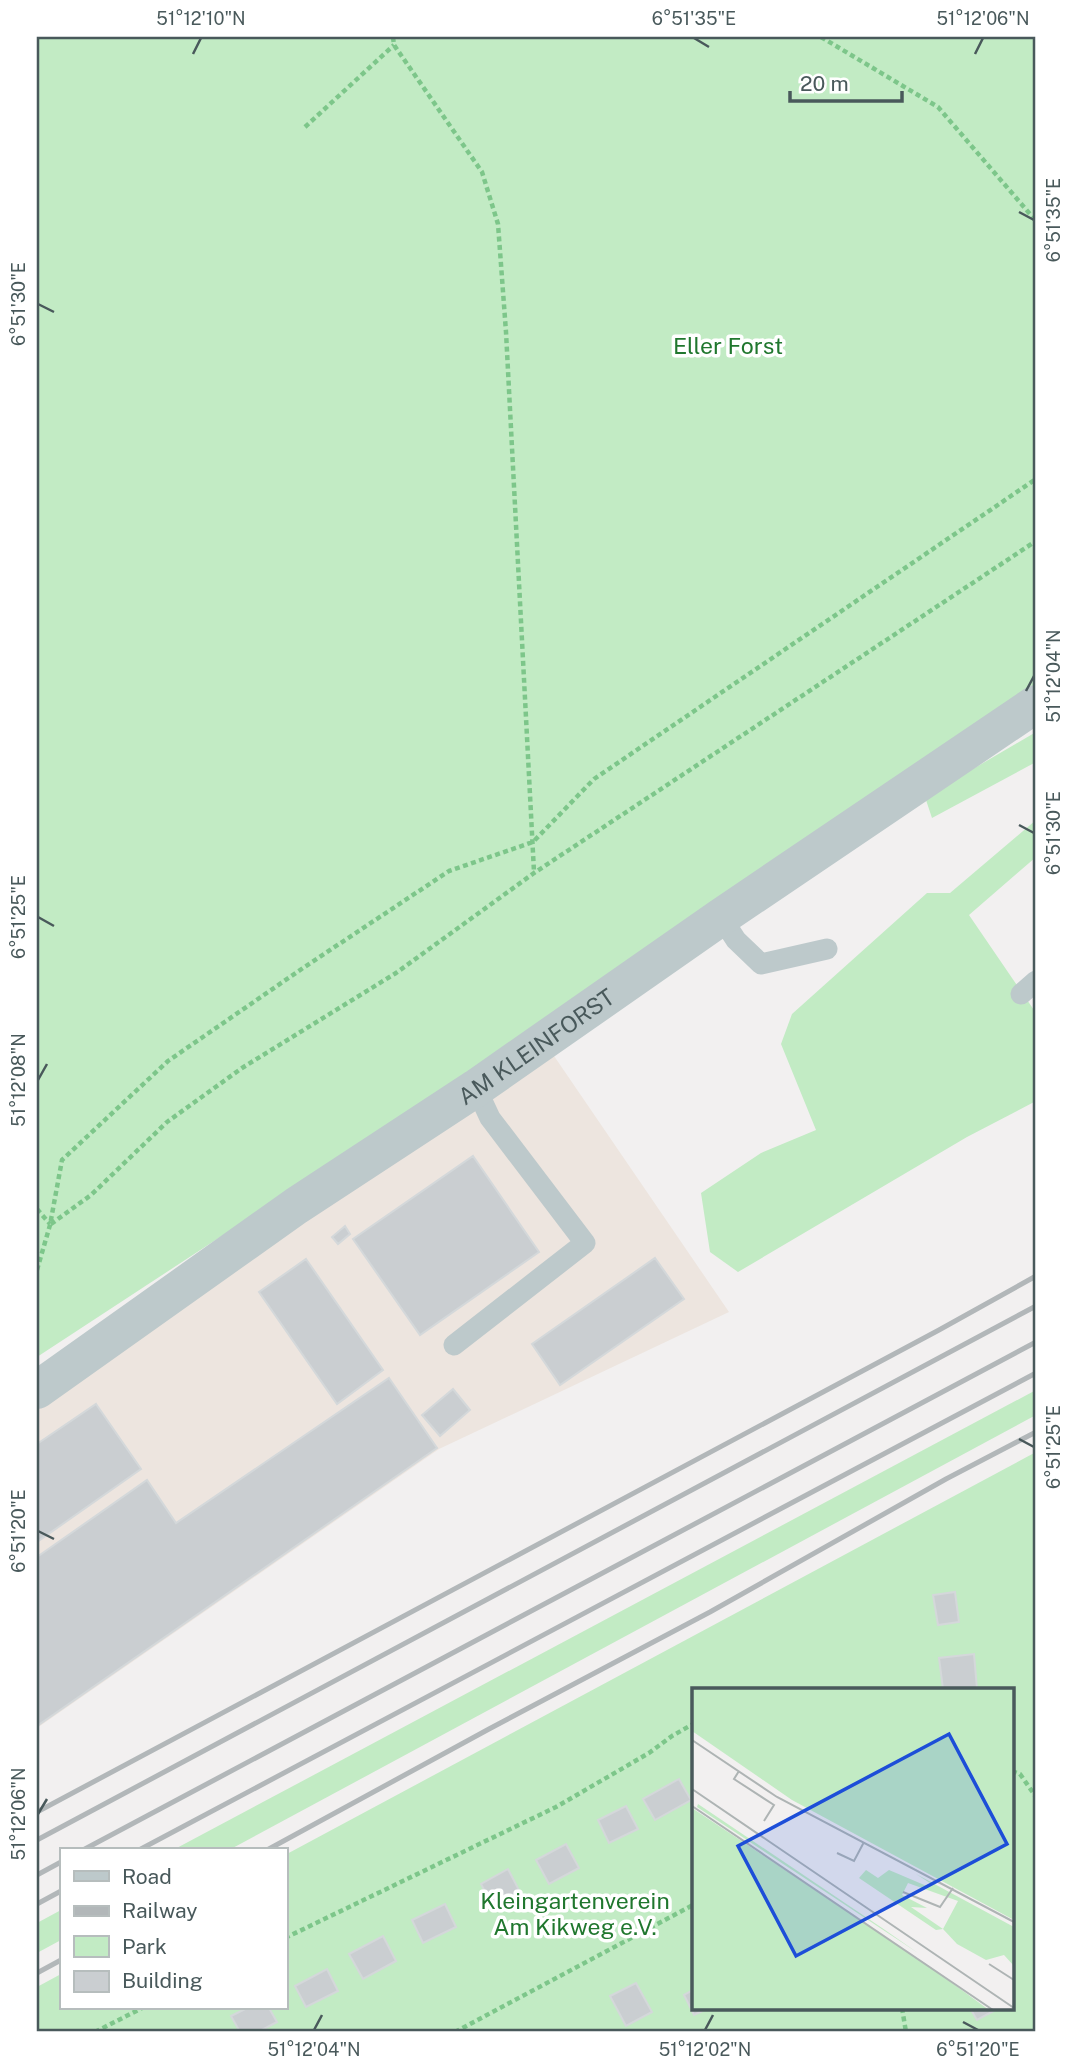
<svg xmlns="http://www.w3.org/2000/svg" width="1073" height="2069" font-family="'Public Sans',sans-serif">
<style>
.commercial{fill:#ede5df}
.green{fill:#c2ebc4;fill-rule:evenodd}
.building{fill:#caced1;stroke:#d4d8da;stroke-width:2}
.lines{fill:none;stroke-linecap:round;stroke-linejoin:round}
.path{stroke:#7dc68a;stroke-width:4.5;stroke-dasharray:5 3.5;stroke-linecap:butt}
.lane{stroke:#bdc9cb;stroke-width:21}
.street{stroke:#bdc9cb;stroke-width:38}
.rail{stroke:#b2b7b9;stroke-width:5}
.ticks{fill:none;stroke:#49595b;stroke-width:2.5}
.labels{text-anchor:middle;dominant-baseline:central;stroke-width:7;stroke-linejoin:round;paint-order:stroke}
.park-label{font-size:23px;fill:#20772e;stroke:#fff}
.street-label{font-size:23px;fill:#49595b;stroke:#fff}
.inset-road{fill:none;stroke:#aeb4b4;stroke-width:2}
.view{fill:#1d4ed8;fill-opacity:0.15;stroke:#1d4ed8;stroke-width:3.5}
.inset-edge{fill:none;stroke:#49595b;stroke-width:3.5}
.neatline{fill:none;stroke:#49595b;stroke-width:2.5}
.ticks-label{font-size:18px;text-anchor:middle;fill:#49595b}
</style>
<rect width="100%" height="100%" fill="#f2f0f0"/>
<path class="commercial" d="M 552,1053 L 729,1312 L 439,1449 L 37,1728 L 37,1402 Z"/>
<path class="green" d="M 37,37 L 1036,37 L 1036,694 L 605,985 L 37,1357 Z
M 1036,732 L 1036,762 L 932,818 L 925,797 Z
M 1036,820 L 1036,857 L 969,915 L 1036,1013 L 1036,1101 L 967,1137 L 738,1272 L 710,1252 L 701,1193 L 761,1153 L 816,1130 L 781,1044 L 792,1014 L 927,893 L 950,893 Z
M 1036,1390 L 1036,1415 L 229,1850 L 173,1850 Z
M 1036,1452 L 1036,2032 L 37,2032 L 37,1987 L 61,1974 L 61,2008 L 285,2008 L 285,1855 ZM 693,1689 L 1012,1689 L 1012,2008 L 693,2008 Z
M 61,1910 L 61,1940 L 37,1953 L 37,1923 Z"/>
<path class="building" d="M 473,1156 L 539,1252 L 420,1335 L 353,1239 Z
M 345,1226 L 350,1234 L 338,1244 L 332,1237 Z
M 655,1258 L 684,1299 L 560,1385 L 532,1344 Z
M 306,1259 L 383,1370 L 337,1404 L 259,1292 Z
M 389,1378 L 437,1448 L 37,1726 L 37,1557 L 147,1480 L 176,1523 Z
M 453,1389 L 470,1410 L 440,1436 L 422,1415 Z
M 96,1404 L 141,1469 L 37,1542 L 37,1444 Z
M 955,1592 L 959,1622 L 938,1625 L 933,1595 Z
M 974,1654 L 977,1689 L 943,1689 L 939,1658 Z
M 679,1779 L 691,1800 L 655,1820 L 643,1799 Z
M 626,1806 L 638,1829 L 609,1843 L 598,1820 Z
M 566,1844 L 579,1868 L 549,1884 L 536,1860 Z
M 508,1869 L 520,1892 L 493,1907 L 481,1884 Z
M 445,1904 L 456,1927 L 423,1943 L 412,1920 Z
M 383,1936 L 396,1961 L 363,1979 L 349,1954 Z
M 327,1969 L 338,1991 L 306,2007 L 295,1986 Z
M 636,1983 L 652,2012 L 626,2026 L 610,1996 Z
M 693,1990 L 693,2008 L 709,2008 L 694,2015 L 684,1995 Z
M 247,2008 L 269,2008 L 277,2022 L 258,2032 L 240,2032 L 231,2016 Z
M 970,2008 L 999,2008 L 977,2020 Z"/>
<g class="lines">
<path class="path" d="M 393,37 L 394,45 L 482,172 L 498,224 L 506,332 L 534,872
M 821,37 L 938,107 L 1036,221
M 305,127 L 394,45
M 37,1209 L 50,1224
M 51,1224 L 91,1195 L 167,1122 L 242,1068 L 396,973 L 534,873 L 1036,541
M 37,1270 L 50,1225 L 62,1160 L 168,1061 L 303,968 L 449,871 L 533,842 L 594,779 L 1036,479
M 1012,1771 L 1020,1774 L 1036,1797
M 285,1938 L 556,1807 L 649,1753 L 672,1736 L 693,1724
M 902,2008 L 906,2032
M 95,2032 L 142,2008
M 455,2032 L 693,1905"/>
<path class="lane" d="M 721,917 L 736,940 L 761,964 L 827,949
M 1021,994 L 1036,981
M 454,1345 L 585,1243 L 490,1118 L 476,1088"/>
<path class="street" id="s1" d="M 37,1390 L 296,1206 L 476,1088 L 721,917 L 1036,704"/>
<path class="rail" d="M 37,1812 L 939,1330 L 1036,1276
M 37,1840 L 1036,1306
M 83,1850 L 1036,1342
M 139,1850 L 1036,1373
M 267,1850 L 489,1729 L 710,1612 L 946,1479 L 1036,1432
M 37,1875 L 61,1862
M 37,1904 L 61,1891
M 37,1973 L 61,1960"/>
</g>
<path class="ticks" d="M 694,38 L 709,47M 193,54 L 201,38M 975,54 L 983,38M 1019,212 L 1034,220M 38,304 L 54,312M 1026,691 L 1034,676M 1019,825 L 1034,833M 38,917 L 54,926M 38,1080 L 47,1064M 1019,1439 L 1034,1447M 38,1531 L 54,1539M 38,1814 L 47,1799M 963,2022 L 978,2030M 314,2030 L 322,2015M 705,2030 L 713,2015"/>
<g class="labels">
<g class="park-label">
<text x="728" y="345">Eller Forst</text>
<text x="575" y="1900">Kleingartenverein<tspan x="575" dy="26">Am Kikweg e.V.</tspan></text>
</g>
<g class="street-label">
<text stroke="none"><textPath href="#s1" startOffset="606">AM KLEINFORST</textPath></text>
</g>
</g>
<g transform="translate(692 1688)">
<rect width="322" height="322" fill="#f2f0f0"/>
<path d="M 0,0 L 322,0 L 322,232 L 100,112 L 0,43 ZM 6,116 L 193,242 L 226,265 L 5,119 ZM 0,120 L 237,278 L 297,322 L 0,322 ZM 174,182 L 186,190 L 197,182 L 237,199 L 238,195 L 224,186 L 322,239 L 322,278 L 312,267 L 294,272 L 265,256 L 251,241 L 244,242 L 167,190 ZM 216,195 L 266,213 L 251,241 L 219,219 L 235,220 L 210,207 Z" fill="#c2ebc4" fill-rule="evenodd"/>
<path class="inset-road" d="M 0,52 L 85,109 L 322,234M 47,83 L 42,91 L 82,117 L 72,133M 0,101 L 322,320M 0,118 L 301,322M 145,165 L 162,173 L 172,154M 211,204 L 248,219 L 261,200M 297,276 L 322,292"/>
<path class="view" d="M 257,46 L 315,156 L 104,268 L 46,158 Z"/>
<rect width="322" height="322" class="inset-edge"/>
</g>
<rect width="1073" height="2069" fill="none" stroke="#ffffff" stroke-width="77"/>
<rect x="60" y="1848" width="228" height="161" fill="#ffffff" stroke="#b6bdbd" stroke-width="2"/>
<rect x="74" y="1871" width="35" height="10" fill="#bdc9cb" stroke="#b6bdbd" stroke-width="2"/>
<text x="122" y="1884" font-size="21" fill="#49595b">Road</text>
<rect x="74" y="1906" width="35" height="10" fill="#b2b7b9" stroke="#b6bdbd" stroke-width="2"/>
<text x="122" y="1918" font-size="21" fill="#49595b">Railway</text>
<rect x="74" y="1936" width="35" height="21" fill="#c2ebc4" stroke="#b6bdbd" stroke-width="2"/>
<text x="122" y="1954" font-size="21" fill="#49595b">Park</text>
<rect x="74" y="1971" width="35" height="21" fill="#caced1" stroke="#b6bdbd" stroke-width="2"/>
<text x="122" y="1988" font-size="21" fill="#49595b">Building</text>
<path d="M790 91v10h112v-10" fill="none" stroke="#49595b" stroke-width="3.5"/>
<text x="800" y="91" font-size="21" fill="#49595b" stroke="#ffffff" stroke-width="5" paint-order="stroke">20 m</text>
<rect x="38" y="38" width="996" height="1992" class="neatline"/>
<g class="ticks-label">
<text x="201" y="25">51°12'10"N</text>
<text x="694" y="25">6°51'35"E</text>
<text x="983" y="25">51°12'06"N</text>
<text transform="translate(1054 220) rotate(-90)" y="6">6°51'35"E</text>
<text transform="translate(19 304) rotate(-90)" y="6">6°51'30"E</text>
<text transform="translate(1054 676) rotate(-90)" y="6">51°12'04"N</text>
<text transform="translate(1054 833) rotate(-90)" y="6">6°51'30"E</text>
<text transform="translate(19 917) rotate(-90)" y="6">6°51'25"E</text>
<text transform="translate(19 1080) rotate(-90)" y="6">51°12'08"N</text>
<text transform="translate(1054 1447) rotate(-90)" y="6">6°51'25"E</text>
<text transform="translate(19 1531) rotate(-90)" y="6">6°51'20"E</text>
<text transform="translate(19 1814) rotate(-90)" y="6">51°12'06"N</text>
<text x="314" y="2056">51°12'04"N</text>
<text x="705" y="2056">51°12'02"N</text>
<text x="978" y="2056">6°51'20"E</text>
</g>
</svg>
